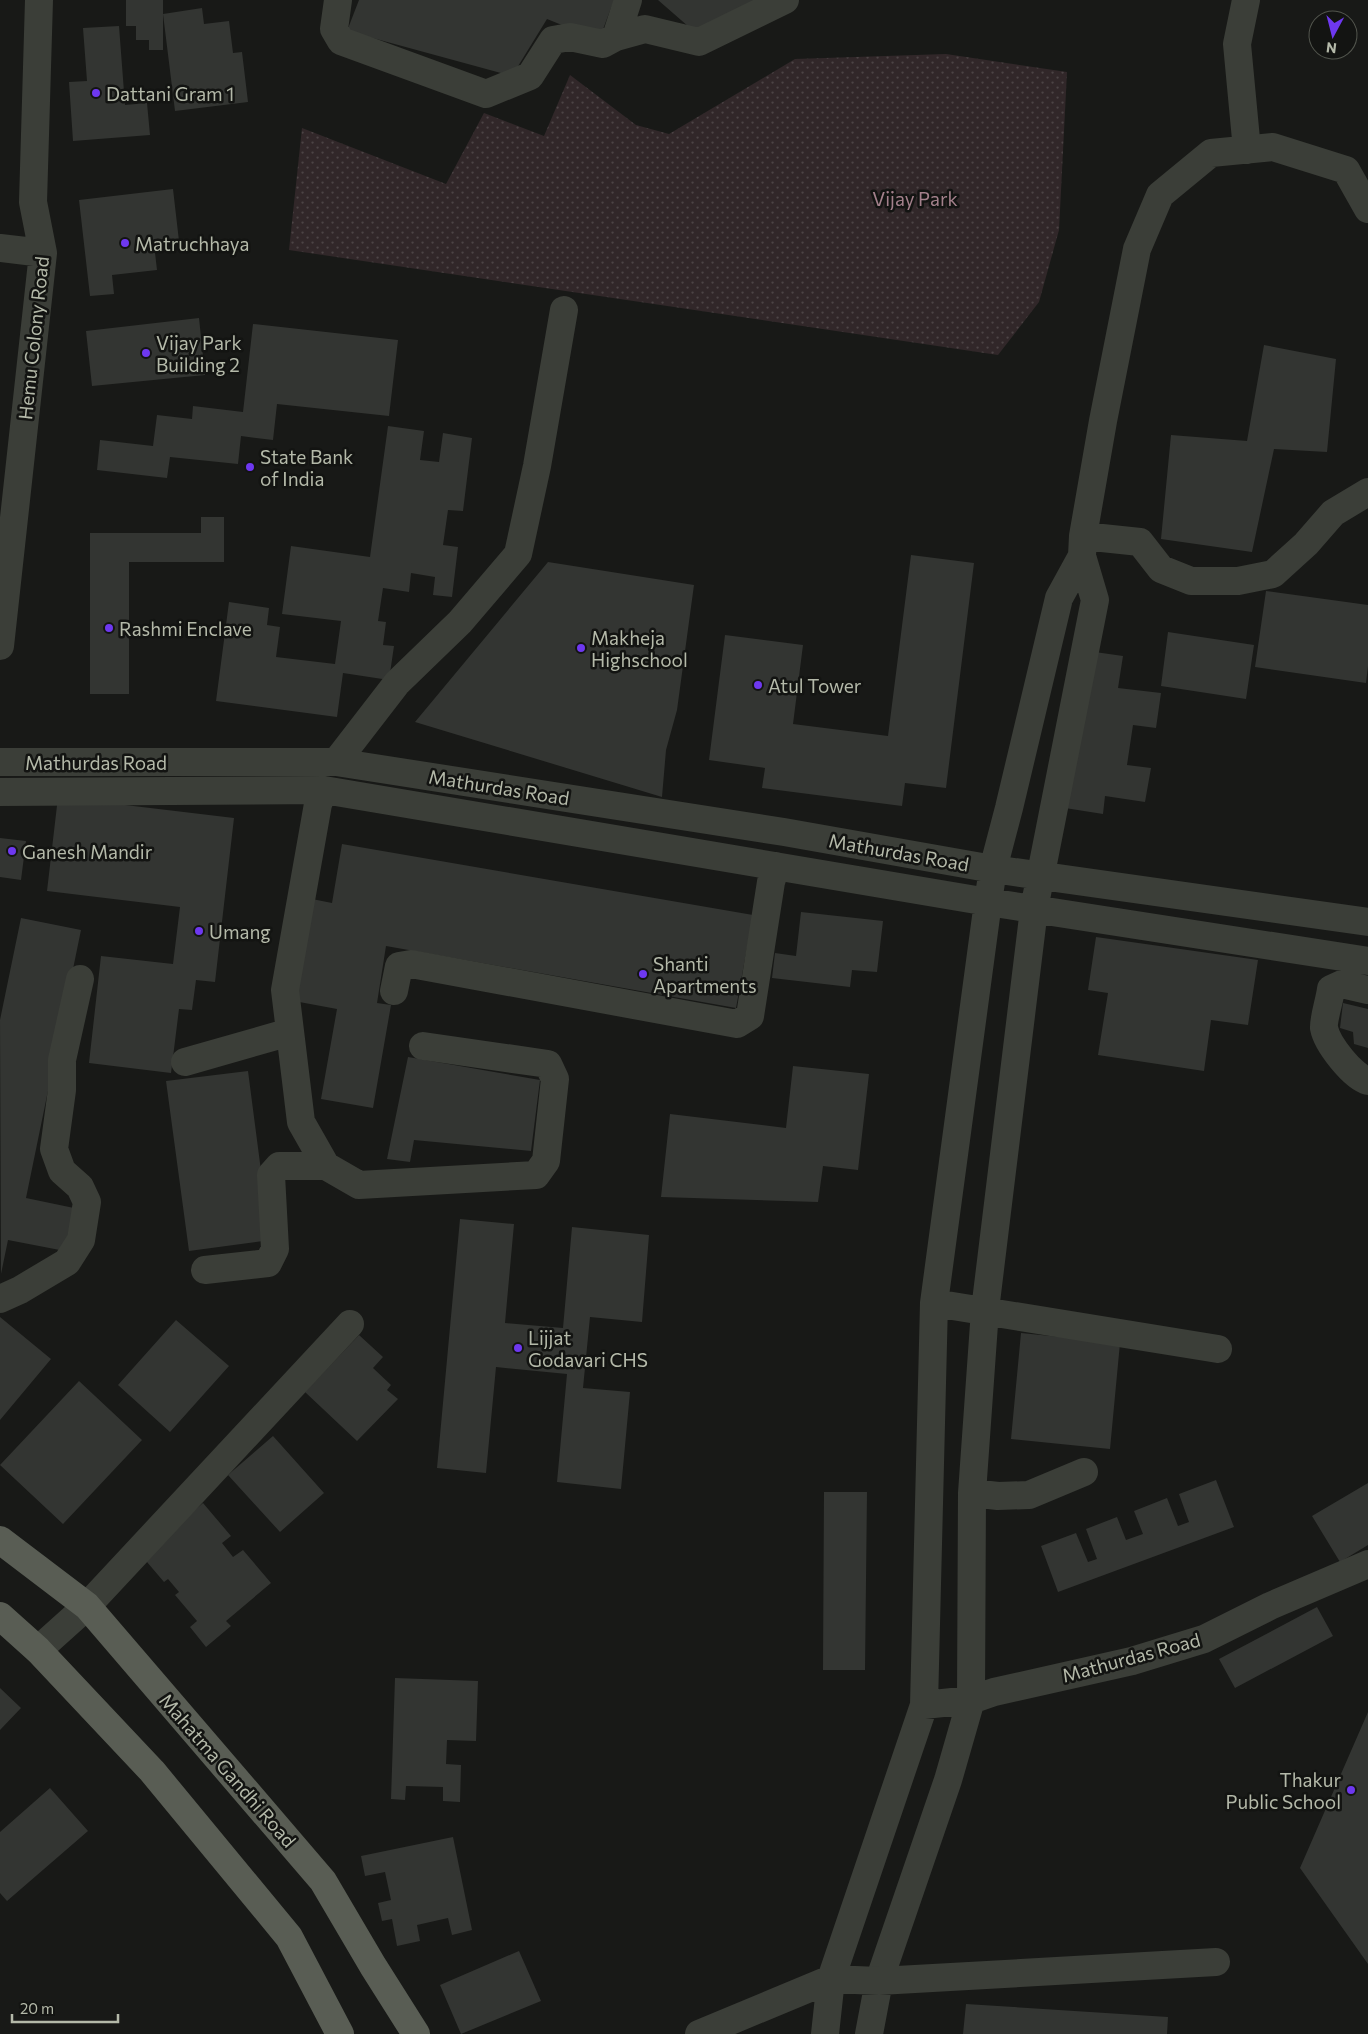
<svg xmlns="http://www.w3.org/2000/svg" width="1368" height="2034" font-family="Commissioner,sans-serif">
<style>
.park{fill:url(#park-dots)}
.building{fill:#333532}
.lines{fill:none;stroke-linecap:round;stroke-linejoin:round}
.minor{stroke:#3b3e38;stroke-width:28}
.major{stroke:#595d54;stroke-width:28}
.poi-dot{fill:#6e38f0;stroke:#131412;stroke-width:2}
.labels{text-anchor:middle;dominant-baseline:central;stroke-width:5;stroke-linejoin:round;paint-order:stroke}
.poi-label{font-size:19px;fill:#b4b9a9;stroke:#131412;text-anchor:start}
.park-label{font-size:19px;fill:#a3808b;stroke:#131412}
.street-label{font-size:19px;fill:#b4b9a9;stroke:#131412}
</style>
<defs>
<pattern id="park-dots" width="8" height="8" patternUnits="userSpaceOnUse" patternTransform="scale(1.25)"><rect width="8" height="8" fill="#312729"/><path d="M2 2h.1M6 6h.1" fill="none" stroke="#4c4445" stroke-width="1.8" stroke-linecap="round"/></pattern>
</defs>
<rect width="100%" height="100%" fill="#181917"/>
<path class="park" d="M 946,54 L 1067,72 L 1059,230 L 1039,302 L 998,355 L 289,250 L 302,128 L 446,184 L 484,113 L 544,136 L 570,75 L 636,125 L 669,134 L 795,59 Z"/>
<path class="building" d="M 126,0 L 163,0 L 163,50 L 149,50 L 149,40 L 136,40 L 136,26 L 126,26 Z
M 359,0 L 614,0 L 599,40 L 547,19 L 512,76 L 347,31 Z
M 658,0 L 773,0 L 697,34 Z
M 202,8 L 204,24 L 229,21 L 233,53 L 242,52 L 248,102 L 175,111 L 163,14 Z
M 119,26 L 125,105 L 147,103 L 150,135 L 73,141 L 69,82 L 87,81 L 83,28 Z
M 173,189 L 179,241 L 154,244 L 157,270 L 112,275 L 114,294 L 90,296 L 79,200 Z
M 199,318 L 205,375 L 92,386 L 86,331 Z
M 253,324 L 398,340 L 389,416 L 277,404 L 273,440 L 241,436 L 238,464 L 170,457 L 167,478 L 97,470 L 100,440 L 153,446 L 157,415 L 192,419 L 193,406 L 243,412 Z
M 1264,345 L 1336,359 L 1327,452 L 1274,449 L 1252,552 L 1161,539 L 1171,435 L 1247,441 Z
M 388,426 L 424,431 L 420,460 L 439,462 L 443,433 L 472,438 L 463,511 L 448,510 L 443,545 L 458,547 L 452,597 L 433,595 L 435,577 L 411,573 L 409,592 L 383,588 L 378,621 L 386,622 L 383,645 L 394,646 L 389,680 L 343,673 L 337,717 L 216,701 L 229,602 L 269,608 L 267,625 L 280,627 L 276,657 L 335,664 L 341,621 L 282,614 L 291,546 L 370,557 Z
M 201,517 L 224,517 L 224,562 L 129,562 L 129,694 L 90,694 L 90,533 L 201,533 Z
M 911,555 L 974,563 L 946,788 L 905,783 L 902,806 L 762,788 L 765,768 L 709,760 L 725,635 L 803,645 L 793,724 L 888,736 Z
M 548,562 L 694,585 L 677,710 L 666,750 L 662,797 L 415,722 Z
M 1266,591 L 1368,605 L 1368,666 L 1366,683 L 1255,667 Z
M 1168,632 L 1254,645 L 1246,699 L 1161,686 Z
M 1088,651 L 1123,656 L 1118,688 L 1161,693 L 1156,728 L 1133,725 L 1127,765 L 1151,768 L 1145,802 L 1105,796 L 1103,814 L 1065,808 Z
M 58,797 L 234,818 L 215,982 L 196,980 L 192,1010 L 179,1009 L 171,1073 L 89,1063 L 101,956 L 173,964 L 180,907 L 47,891 Z
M 0,838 L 26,841 L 21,880 L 0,877 Z
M 342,844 L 753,915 L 736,1008 L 386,946 L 377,1003 L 391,1005 L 373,1108 L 321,1099 L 337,1009 L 294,1001 L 312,899 L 332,903 Z
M 801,912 L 883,921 L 877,972 L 852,970 L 850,987 L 772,978 L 775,953 L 796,956 Z
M 21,918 L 81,930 L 26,1198 L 74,1208 L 65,1251 L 8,1240 L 1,1274 L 0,1020 Z
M 1096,937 L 1258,960 L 1248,1025 L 1211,1020 L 1204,1071 L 1098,1055 L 1108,993 L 1088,990 Z
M 1343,1003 L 1368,1009 L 1368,1048 L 1354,1044 L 1353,1032 L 1340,1028 Z
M 408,1057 L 540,1080 L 531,1151 L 414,1140 L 410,1162 L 387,1159 Z
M 793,1066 L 869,1074 L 858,1170 L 823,1166 L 818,1202 L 661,1197 L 670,1114 L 786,1128 Z
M 248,1071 L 270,1240 L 189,1251 L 166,1081 Z
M 460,1219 L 514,1224 L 505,1323 L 563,1328 L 572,1227 L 649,1235 L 642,1322 L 590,1317 L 583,1388 L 630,1392 L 621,1489 L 557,1482 L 567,1374 L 496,1367 L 486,1473 L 437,1468 Z
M 0,1317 L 51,1359 L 0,1420 Z
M 176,1320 L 229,1366 L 170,1432 L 118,1385 Z
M 1021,1333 L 1120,1343 L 1110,1449 L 1011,1439 Z
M 359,1335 L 383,1357 L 373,1368 L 391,1385 L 387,1390 L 398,1399 L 357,1441 L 305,1392 Z
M 79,1381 L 142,1440 L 63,1524 L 0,1465 Z
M 273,1436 L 324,1493 L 280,1532 L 228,1475 Z
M 1216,1480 L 1234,1527 L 1058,1592 L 1041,1546 L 1076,1533 L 1088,1562 L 1097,1559 L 1086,1529 L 1117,1517 L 1126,1540 L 1143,1534 L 1134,1511 L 1167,1498 L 1178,1526 L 1189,1522 L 1179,1494 Z
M 1368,1483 L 1368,1545 L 1340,1562 L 1312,1516 Z
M 824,1492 L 867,1492 L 865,1670 L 823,1670 Z
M 203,1503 L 231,1536 L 222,1543 L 233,1557 L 243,1550 L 271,1583 L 226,1621 L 231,1626 L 206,1647 L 190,1627 L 197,1621 L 175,1595 L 179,1592 L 168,1579 L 164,1582 L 141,1555 Z
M 1317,1607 L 1333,1636 L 1235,1688 L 1219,1659 Z
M 395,1678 L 478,1681 L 476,1741 L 447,1740 L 446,1764 L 461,1765 L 460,1802 L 443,1801 L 443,1787 L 406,1786 L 405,1800 L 391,1799 Z
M 0,1688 L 21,1708 L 0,1730 Z
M 1368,1712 L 1368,1964 L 1300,1868 Z
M 50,1788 L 88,1831 L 7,1901 L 0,1893 L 0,1832 Z
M 453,1837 L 472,1930 L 452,1935 L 448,1918 L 417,1925 L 420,1941 L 397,1946 L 392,1919 L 382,1921 L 378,1903 L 391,1900 L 385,1872 L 365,1876 L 361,1856 Z
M 519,1951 L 541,2001 L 461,2034 L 440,1985 Z
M 966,2004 L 1168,2017 L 1167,2034 L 963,2034 Z"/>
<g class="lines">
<path class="minor" d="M 338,0 L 334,29 L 341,41 L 486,94 L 530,76 L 553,40 L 570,37 L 603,44 L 616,37 L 645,29 L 699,42 L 785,0
M 1246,0 L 1237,44 L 1247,150
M 616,37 L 628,0
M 0,248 L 43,253
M 1083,536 L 1140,542 L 1161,569 L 1191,581 L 1238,581 L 1273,574 L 1306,544 L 1333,513 L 1368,492
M 0,646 L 43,253 L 33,202 L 39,0
M 0,762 L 336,762 L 784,832 L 993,869 L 1368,922
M 336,762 L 397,683 L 460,622 L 518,554 L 537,466 L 564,310
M 324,790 L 318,804 L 285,990 L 301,1122 L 326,1166 L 359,1185 L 536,1175 L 546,1161 L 555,1079 L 548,1064 L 423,1046
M 0,792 L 324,790 L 988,902 L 1368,961
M 1368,990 L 1342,984 L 1331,989 C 1330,999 1323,1020 1324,1028 C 1327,1044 1353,1077 1368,1081
M 394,991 L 399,966 L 411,964 L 737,1024 L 750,1016 L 771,882 L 776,866
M 185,1062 L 290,1032
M 205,1270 L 268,1263 L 275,1249 L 271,1175 L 279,1166 L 326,1166
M 0,1299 L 20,1290 L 67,1262 L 81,1240 L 87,1202 L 80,1187 L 62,1171 L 54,1149 L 62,1090 L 62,1060 L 80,979
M 934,1303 L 1218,1349
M 972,1493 L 998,1496 L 1029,1495 L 1084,1472
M 38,1650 L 87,1606 L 350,1324
M 924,1705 L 971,1700 L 994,1692 L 1132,1661 L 1204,1639 L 1270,1606 L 1368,1564
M 699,2034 L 831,1979 L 879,1981 L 1216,1962
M 825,2034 L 831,1979 L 924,1705 L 934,1303 L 988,902 L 993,869 L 1009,808 L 1059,598 L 1082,556
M 869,2034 L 879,1981 L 948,1780 L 971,1700 L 972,1493 L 985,1310 L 1034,909 L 1095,600 L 1082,556 L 1083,536 L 1103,421 L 1137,249 L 1160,195 L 1211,153 L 1273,147 L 1346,170 L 1368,209"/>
<path class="major" d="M 0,1540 L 87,1606 L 323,1881 L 373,1966 L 416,2034
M 0,1616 L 38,1650 L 152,1771 L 289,1937 L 340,2034"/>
</g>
<g class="poi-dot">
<circle cx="96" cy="93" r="5"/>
<circle cx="125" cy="243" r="5"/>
<circle cx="146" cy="353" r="5"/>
<circle cx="250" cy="467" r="5"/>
<circle cx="109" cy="628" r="5"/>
<circle cx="581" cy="648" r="5"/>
<circle cx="758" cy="685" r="5"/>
<circle cx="12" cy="851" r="5"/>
<circle cx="199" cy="931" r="5"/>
<circle cx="643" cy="974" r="5"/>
<circle cx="518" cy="1348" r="5"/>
<circle cx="1351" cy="1790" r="5"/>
</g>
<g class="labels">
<g class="poi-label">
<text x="106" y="93">Dattani Gram 1</text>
<text x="135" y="243">Matruchhaya</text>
<text x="156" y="342">Vijay Park<tspan x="156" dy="22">Building 2</tspan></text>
<text x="260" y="456">State Bank<tspan x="260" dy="22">of India</tspan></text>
<text x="119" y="628">Rashmi Enclave</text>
<text x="591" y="637">Makheja<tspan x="591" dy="22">Highschool</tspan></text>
<text x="768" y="685">Atul Tower</text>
<text x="22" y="851">Ganesh Mandir</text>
<text x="209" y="931">Umang</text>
<text x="653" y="963">Shanti<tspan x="653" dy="22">Apartments</tspan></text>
<text x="528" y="1337">Lijjat<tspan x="528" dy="22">Godavari CHS</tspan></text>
<text x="1341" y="1779" text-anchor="end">Thakur<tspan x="1341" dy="22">Public School</tspan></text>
</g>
<g class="park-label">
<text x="915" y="198">Vijay Park</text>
</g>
<g class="street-label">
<text transform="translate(33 338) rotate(-84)">Hemu Colony Road</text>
<text x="96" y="762">Mathurdas Road</text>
<text transform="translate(499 787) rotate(9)">Mathurdas Road</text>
<text transform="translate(899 852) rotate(10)">Mathurdas Road</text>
<text transform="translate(1131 1657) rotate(-15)">Mathurdas Road</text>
<text transform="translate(228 1770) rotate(49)">Mahatma Gandhi Road</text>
</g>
</g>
<g transform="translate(1333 35) rotate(187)"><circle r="24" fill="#131412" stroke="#53564e"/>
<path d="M0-4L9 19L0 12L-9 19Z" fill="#6e38f0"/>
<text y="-8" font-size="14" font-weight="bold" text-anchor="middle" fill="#b4b9a9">N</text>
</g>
<path d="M12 2014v8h106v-8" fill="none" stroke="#b4b9a9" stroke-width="2.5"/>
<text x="20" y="2014" font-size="15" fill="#b4b9a9" stroke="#131412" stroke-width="4" paint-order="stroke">20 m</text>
</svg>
